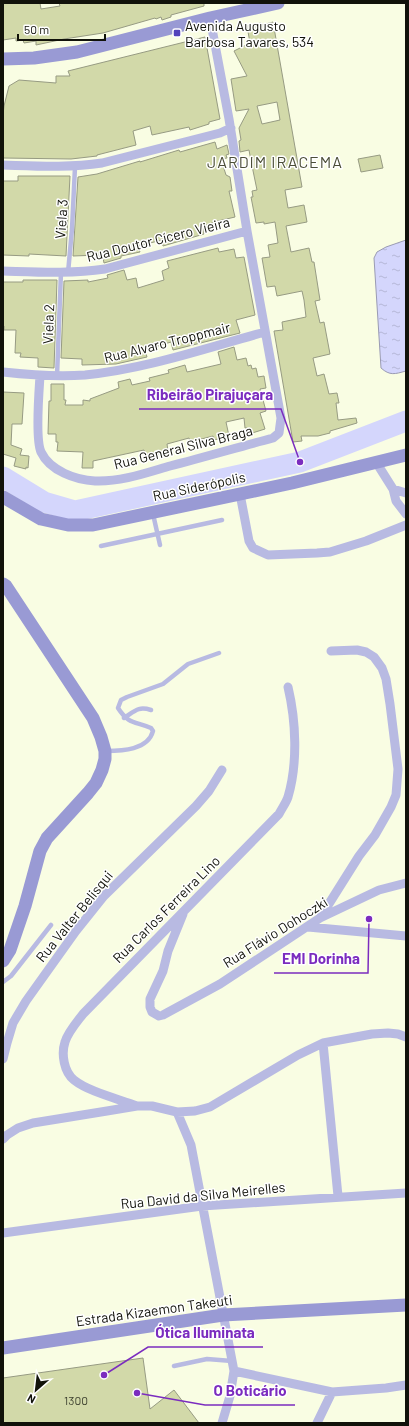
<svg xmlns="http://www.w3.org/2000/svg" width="409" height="1426" font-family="Barlow,sans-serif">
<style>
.water{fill:url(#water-ripples);stroke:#9a9bb3}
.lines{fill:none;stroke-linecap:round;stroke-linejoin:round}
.river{stroke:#d4d6fc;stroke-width:21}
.building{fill:#d2d9a9;stroke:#979b83;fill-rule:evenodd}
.lane{stroke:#b8bae2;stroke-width:4.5}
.street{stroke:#b8bae2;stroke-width:9}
.secondary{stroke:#999ad4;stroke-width:13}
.poi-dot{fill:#5343bb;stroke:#fff;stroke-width:1.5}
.labels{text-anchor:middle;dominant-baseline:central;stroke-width:3;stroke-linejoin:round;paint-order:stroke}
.number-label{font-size:12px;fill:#414432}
.poi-label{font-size:14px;fill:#11120a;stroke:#fff;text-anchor:start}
.street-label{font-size:14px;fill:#11120a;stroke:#fff}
.quarter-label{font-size:16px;letter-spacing:1px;fill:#4b4e38;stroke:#fff}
.leader{fill:none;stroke:#7b2cbf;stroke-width:1.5}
.callout-dot{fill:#7b2cbf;stroke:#fff;stroke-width:1.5}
.callout-label{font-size:15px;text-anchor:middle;font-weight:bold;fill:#7b2cbf;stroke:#fff;stroke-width:3;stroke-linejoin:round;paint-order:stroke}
</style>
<defs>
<pattern id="water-ripples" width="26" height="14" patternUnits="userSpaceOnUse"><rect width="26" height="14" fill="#d4d6fc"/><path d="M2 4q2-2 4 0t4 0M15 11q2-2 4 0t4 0" fill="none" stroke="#b5b7d7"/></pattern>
</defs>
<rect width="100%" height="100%" fill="#f9fde3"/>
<path class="water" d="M 406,240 L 406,371 C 395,374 390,376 381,368 L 374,258 L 377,252 L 386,247 Z"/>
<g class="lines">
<path class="river" d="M 3,477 L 44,502 L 75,511 L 300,462 L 406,421"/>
</g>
<path class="building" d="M 3,3 L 40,3 L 41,9 L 60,6 L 59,3 L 204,3 L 204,6 L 171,15 L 171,17 L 162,20 L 161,17 L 156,19 L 155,18 L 103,33 L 64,39 L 36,45 L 36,41 L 24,43 L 23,40 L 16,41 L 16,38 L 3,40 Z
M 273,22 L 302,187 L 285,190 L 288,208 L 304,205 L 307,222 L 286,226 L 291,252 L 309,248 L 312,262 L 314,262 L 320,300 L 315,301 L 320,323 L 324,322 L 330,354 L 313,358 L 317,376 L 324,374 L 329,394 L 337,393 L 339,403 L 336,403 L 338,420 L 356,418 L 357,423 L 330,431 L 330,433 L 318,436 L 301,436 L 302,441 L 293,442 L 274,331 L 283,330 L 282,322 L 306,317 L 304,300 L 302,291 L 277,296 L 275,286 L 267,287 L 262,258 L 270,257 L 268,245 L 278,243 L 275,222 L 264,224 L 264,222 L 256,223 L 251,197 L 253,197 L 252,191 L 257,190 L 251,161 L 249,150 L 240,152 L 239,141 L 241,140 L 239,128 L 249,109 L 236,111 L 231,79 L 247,76 L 234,51 L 250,43 L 247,26 L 261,23 L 262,25 ZM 277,102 L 280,120 L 262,124 L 257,106 Z
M 205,37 L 220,119 L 209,122 L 209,124 L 190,130 L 189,127 L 152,135 L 150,126 L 133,131 L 136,145 L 97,155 L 97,156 L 71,159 L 3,158 L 3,115 L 4,106 L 9,86 L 19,80 L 56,83 L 56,76 L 70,76 L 68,71 Z
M 215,142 L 217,149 L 227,145 L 229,154 L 226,155 L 227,158 L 221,159 L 226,175 L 230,177 L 232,191 L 229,191 L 235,217 L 218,221 L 203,226 L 204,234 L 163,246 L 162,240 L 138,246 L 140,252 L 121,256 L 121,258 L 104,263 L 103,258 L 100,259 L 99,255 L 73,256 L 78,177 L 97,174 L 140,161 L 140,162 L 179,150 L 180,152 Z
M 380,155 L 383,168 L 361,172 L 358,159 Z
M 18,176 L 70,176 L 66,256 L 29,254 L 29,256 L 3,255 L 3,181 L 18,181 Z
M 218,248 L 219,252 L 234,249 L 236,258 L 244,257 L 255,315 L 236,320 L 240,333 L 173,350 L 171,342 L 145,350 L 147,357 L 116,364 L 82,365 L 82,359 L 61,358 L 64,281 L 88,280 L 88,282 L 108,278 L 107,275 L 124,270 L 127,280 L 136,278 L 138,288 L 164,280 L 162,271 L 169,268 L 167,261 Z
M 23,280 L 57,280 L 54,368 L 38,367 L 38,358 L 20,357 L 21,353 L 15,353 L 16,330 L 4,330 L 4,326 L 3,326 L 3,282 L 23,282 Z
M 234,347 L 237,360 L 246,358 L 248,366 L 251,365 L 252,369 L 256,368 L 258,377 L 264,376 L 266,388 L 260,389 L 266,411 L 260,413 L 265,429 L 249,434 L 247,428 L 245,428 L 244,418 L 226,422 L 229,436 L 214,440 L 213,436 L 190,442 L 189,438 L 167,444 L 168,451 L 146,458 L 144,450 L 93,461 L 93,468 L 82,468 L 83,452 L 57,451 L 58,442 L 56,442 L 56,434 L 48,434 L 49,401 L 51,401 L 51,384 L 64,384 L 64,400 L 66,400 L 65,405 L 83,405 L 83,400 L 90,401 L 90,399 L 119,388 L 118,382 L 130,379 L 132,385 L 150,381 L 149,378 L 169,373 L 168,370 L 185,365 L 187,372 L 221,364 L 218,352 Z
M 3,392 L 24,393 L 22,424 L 12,424 L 11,445 L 22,449 L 20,455 L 29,456 L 28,468 L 26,467 L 26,469 L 14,466 L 16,458 L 3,454 Z
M 143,1358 L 150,1409 L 174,1390 L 199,1423 L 3,1423 L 3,1378 Z"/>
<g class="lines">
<path class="lane" d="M 68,273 L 72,229 L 75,167
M 57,376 L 61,272
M 153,514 L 160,545
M 101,546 L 222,520
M 124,718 C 135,711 138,706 151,710
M 106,751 C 122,751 148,750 153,731 L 151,728 C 135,721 129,725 118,708 L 121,700 L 127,697 L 163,684 L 188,664 L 219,653
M 3,982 L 11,976 L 51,925
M 174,1366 L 207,1359 L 232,1361"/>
<path class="street" d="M 3,165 C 36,166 69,168 102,163 L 220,133 L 231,128
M 3,271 C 37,272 71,274 105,269 L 247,231
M 3,372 C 30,375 57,377 85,375 C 146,369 206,348 265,332
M 40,376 C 39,392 35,439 41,452 C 50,471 76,480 95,481 C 121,482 146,473 170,466 C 205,457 239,447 273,438 L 279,433 L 281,418 L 247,231 L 229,119 L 210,18
M 376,462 L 393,489 L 396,501 L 406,514
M 393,489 L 406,493
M 240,494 L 249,541 L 253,548 L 268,555 L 317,553 L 330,552 L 366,541 L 406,525
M 183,914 L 168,951 L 163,971 L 150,999 L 150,1007 L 152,1012 L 159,1016 L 163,1015 L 220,984 L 320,918 L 379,890 L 406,883
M 320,918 L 359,856 L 375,835 L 391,807 L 396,795 L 398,769 L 390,704 L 386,679 L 382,668 L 374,657 L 366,652 L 357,650 L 331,651
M 308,927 L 406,936
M 323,1043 L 338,1196
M 3,1059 L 7,1043 L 13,1023 L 26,1001 L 76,931 L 104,896 L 196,806 L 209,791 L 222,770
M 137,1106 C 119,1099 89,1092 74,1080 C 64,1072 61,1054 65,1042 C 68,1032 77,1022 83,1014 L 279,814 C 282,808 286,803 288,797 C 298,763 296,721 288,687
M 177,1112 L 191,1145 L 234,1371 L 230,1396 L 222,1423
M 3,1139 L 7,1135 L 18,1128 L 33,1123 L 107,1111 L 137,1106 L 152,1106 L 177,1112 L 195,1111 L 210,1107 L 298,1055 L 323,1043 L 372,1034 L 388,1033 L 398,1034 L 406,1037
M 3,1233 L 202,1206 L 406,1193
M 234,1371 L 332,1392 L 386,1388 L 406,1385
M 317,1423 L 332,1392"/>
<path class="secondary" d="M 3,59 L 34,58 L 77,52 L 210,18 L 278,3
M 3,497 L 41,519 L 68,525 L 93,525 L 292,483 L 406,455
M 3,584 L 6,586 L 93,718 L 101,737 L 105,751 L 105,759 L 102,770 L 96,783 L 88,793 L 47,838 L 40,851 L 25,906 L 10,950 L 3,961
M 3,1348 L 223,1315 L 406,1305"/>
</g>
<rect class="poi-dot" x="173" y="29" width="8" height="8" rx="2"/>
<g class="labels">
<g class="number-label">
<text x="76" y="1400">1300</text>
</g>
<g class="poi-label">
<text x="185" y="25">Avenida Augusto<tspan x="185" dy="16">Barbosa Tavares, 534</tspan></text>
</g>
<g class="street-label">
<text transform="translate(61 219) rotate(-86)">Viela 3</text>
<text transform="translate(158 239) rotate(-14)">Rua Doutor Cícero Vieira</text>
<text transform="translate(48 324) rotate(-88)">Viela 2</text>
<text transform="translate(167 342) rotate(-14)">Rua Alvaro Troppmair</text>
<text transform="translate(183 447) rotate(-14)">Rua General Silva Braga</text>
<text transform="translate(199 486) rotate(-12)">Rua Siderópolis</text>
<text transform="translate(166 909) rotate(-45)">Rua Carlos Ferreira Lino</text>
<text transform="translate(74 916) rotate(-51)">Rua Valter Belisqui</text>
<text transform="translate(275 932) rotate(-32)">Rua Flávio Dohoczki</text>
<text transform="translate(203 1195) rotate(-6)">Rua David da Silva Meirelles</text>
<text transform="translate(154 1310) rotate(-8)">Estrada Kizaemon Takeuti</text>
</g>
<g class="quarter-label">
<text x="275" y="161">JARDIM IRACEMA</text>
</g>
</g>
<path class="leader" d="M300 462L281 409H139M369 919L368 973H274M104 1375L148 1347H263M137 1393L205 1405H295"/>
<g class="callout-dot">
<circle cx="300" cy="462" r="4"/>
<circle cx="369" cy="919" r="4"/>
<circle cx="104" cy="1375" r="4"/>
<circle cx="137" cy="1393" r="4"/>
</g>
<g class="callout-label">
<text x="210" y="400">Ribeirão Pirajuçara</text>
<text x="321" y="964">EMI Dorinha</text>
<text x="205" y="1338">Ótica Iluminata</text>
<text x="250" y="1396">O Boticário</text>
</g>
<rect width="409" height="1426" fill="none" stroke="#11120a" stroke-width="8"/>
<g transform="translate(36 1390) rotate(208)" stroke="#ffffff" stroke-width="3" paint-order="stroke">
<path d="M0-3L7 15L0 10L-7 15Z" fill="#11120a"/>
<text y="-6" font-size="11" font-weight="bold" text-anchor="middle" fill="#11120a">N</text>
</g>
<path d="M18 34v6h87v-6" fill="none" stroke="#11120a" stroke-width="2"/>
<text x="24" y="34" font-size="12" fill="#11120a" stroke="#ffffff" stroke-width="3" paint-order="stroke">50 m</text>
</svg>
